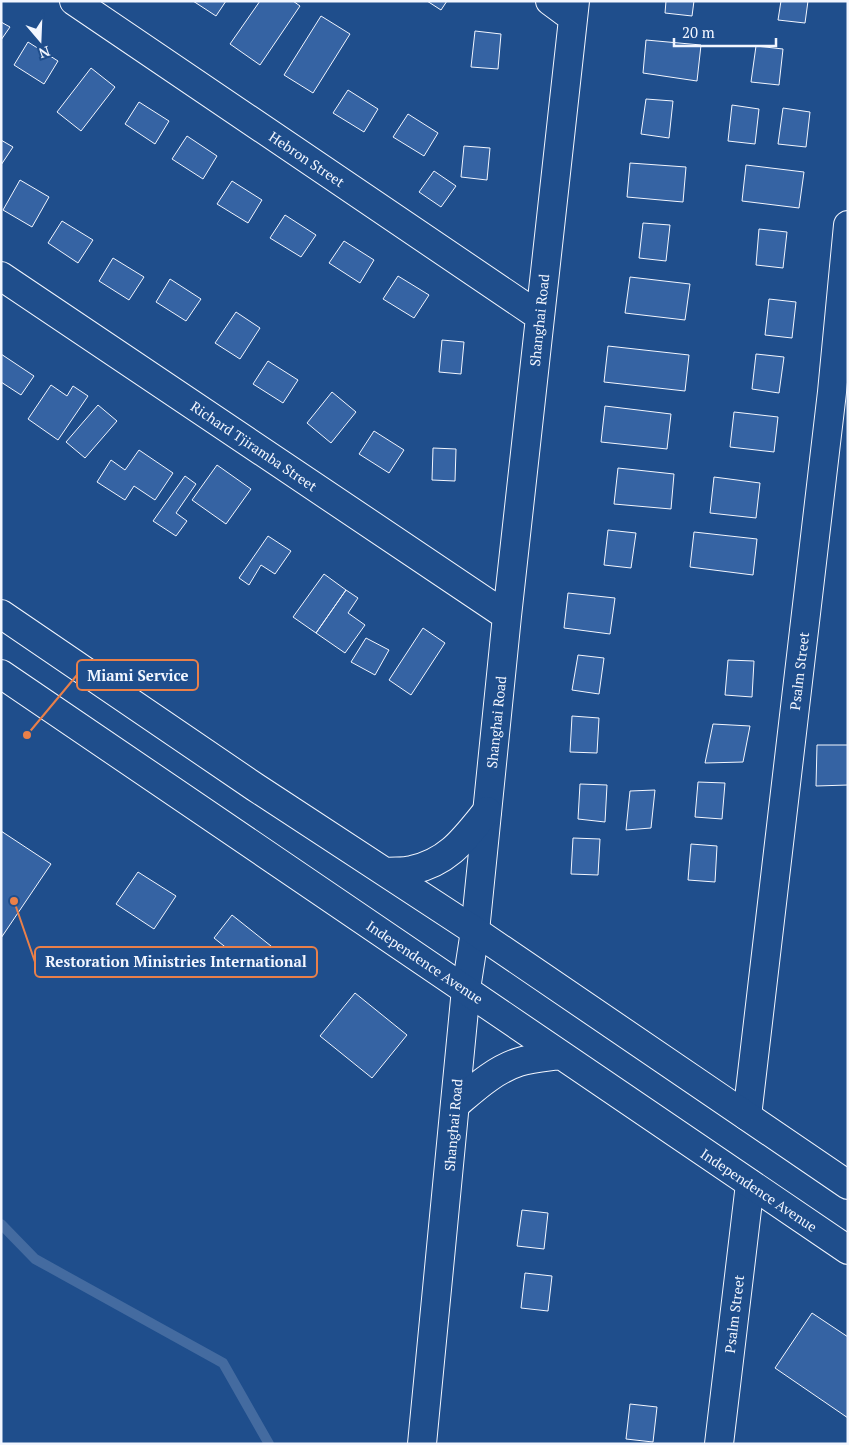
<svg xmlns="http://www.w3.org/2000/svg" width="849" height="1445" font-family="'PT Serif',serif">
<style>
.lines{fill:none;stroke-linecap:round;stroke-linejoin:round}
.stream{stroke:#446ba0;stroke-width:10}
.building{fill:#3563a3;stroke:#f2f6ff}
.minor-casing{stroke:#f2f6ff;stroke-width:30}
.major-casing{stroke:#f2f6ff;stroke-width:30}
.minor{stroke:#1f4e8c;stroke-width:28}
.major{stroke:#1f4e8c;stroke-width:28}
.labels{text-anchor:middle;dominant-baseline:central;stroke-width:4;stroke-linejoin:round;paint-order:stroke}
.street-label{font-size:14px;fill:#f2f6ff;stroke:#1f4e8c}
.leader{fill:none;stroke:#ea8049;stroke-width:2}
.callout-dot{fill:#ea8049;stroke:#1f4e8c;stroke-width:2}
.callout{fill:#1f4e8c;stroke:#ea8049;stroke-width:2}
.callout-label{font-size:15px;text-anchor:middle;font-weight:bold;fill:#f2f6ff}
</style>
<rect width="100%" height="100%" fill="#1f4e8c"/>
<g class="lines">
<path class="stream" d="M 1,1224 L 35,1259 L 223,1363 L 269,1444"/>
</g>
<path class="building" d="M 193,1 L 226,1 L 216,16 Z
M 260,1 L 293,1 L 300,6 L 260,65 L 230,44 Z
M 427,1 L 447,1 L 441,10 Z
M 666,1 L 694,1 L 692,16 L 665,13 Z
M 781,1 L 808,1 L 805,23 L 778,20 Z
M 321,16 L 350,34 L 313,93 L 284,75 Z
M 1,22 L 10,27 L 1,40 Z
M 475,31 L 501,34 L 498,69 L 471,67 Z
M 646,40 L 701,45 L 697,81 L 643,73 Z
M 28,42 L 58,61 L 44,84 L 14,65 Z
M 756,46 L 783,49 L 779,85 L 751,82 Z
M 91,68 L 115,87 L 81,131 L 57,112 Z
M 348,90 L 378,109 L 364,132 L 333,113 Z
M 646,99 L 673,101 L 669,138 L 641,134 Z
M 139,102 L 169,121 L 155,144 L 125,124 Z
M 732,105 L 759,109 L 755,144 L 728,141 Z
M 783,108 L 810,112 L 806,147 L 778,144 Z
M 408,114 L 438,133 L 424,156 L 393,137 Z
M 187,136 L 217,156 L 203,179 L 172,159 Z
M 1,140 L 13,147 L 1,165 Z
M 464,146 L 490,148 L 487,180 L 461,177 Z
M 630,163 L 686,167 L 683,202 L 627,197 Z
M 746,165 L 804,172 L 799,208 L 742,201 Z
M 434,171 L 456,186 L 441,207 L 419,192 Z
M 20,180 L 49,197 L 32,227 L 3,210 Z
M 232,181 L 262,200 L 248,223 L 217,204 Z
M 285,215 L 316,235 L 301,257 L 270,238 Z
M 62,221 L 93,240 L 78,263 L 48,243 Z
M 643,223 L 670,225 L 666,261 L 639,258 Z
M 759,229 L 787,232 L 783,268 L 756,265 Z
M 344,241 L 374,260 L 360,283 L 329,263 Z
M 113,258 L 144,277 L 129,300 L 99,281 Z
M 398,276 L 429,295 L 414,318 L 383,299 Z
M 630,277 L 690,284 L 685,320 L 625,313 Z
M 170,279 L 201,299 L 186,321 L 156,302 Z
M 769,299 L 796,302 L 792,338 L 765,335 Z
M 236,312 L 260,328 L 240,359 L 215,343 Z
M 442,340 L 464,342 L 461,374 L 439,372 Z
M 608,346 L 689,355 L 685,391 L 604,382 Z
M 1,354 L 34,376 L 21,395 L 1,382 Z
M 756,354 L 784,357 L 779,393 L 752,389 Z
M 268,361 L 298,380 L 283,403 L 253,384 Z
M 51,385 L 67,396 L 73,386 L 88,396 L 58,440 L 28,419 Z
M 332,392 L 356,412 L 331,443 L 307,423 Z
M 98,405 L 117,421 L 85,458 L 66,442 Z
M 605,406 L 671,414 L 667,449 L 601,442 Z
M 734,412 L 778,417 L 774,452 L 730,447 Z
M 374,431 L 404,450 L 389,473 L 359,454 Z
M 433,448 L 456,449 L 455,481 L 432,480 Z
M 139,450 L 173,473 L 155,500 L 134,486 L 125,500 L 97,482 L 111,460 L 125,470 Z
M 217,465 L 251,489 L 226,524 L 192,500 Z
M 618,468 L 674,474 L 671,509 L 614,504 Z
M 185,476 L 196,484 L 176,513 L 187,521 L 176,536 L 153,521 Z
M 714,477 L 760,483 L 756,518 L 710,513 Z
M 608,530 L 636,533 L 631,568 L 604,565 Z
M 694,532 L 757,539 L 753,575 L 690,567 Z
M 268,536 L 291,551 L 275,574 L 261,565 L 249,585 L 239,578 Z
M 324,574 L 346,590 L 316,633 L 293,617 Z
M 346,590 L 358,598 L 348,613 L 365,625 L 345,653 L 316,633 Z
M 568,593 L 615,598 L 610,634 L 564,628 Z
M 423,628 L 445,643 L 411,695 L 389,680 Z
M 366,638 L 389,650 L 375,675 L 351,662 Z
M 578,655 L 604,658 L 599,694 L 572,690 Z
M 728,660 L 754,661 L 752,697 L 725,695 Z
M 572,716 L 599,718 L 597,753 L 570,752 Z
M 713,724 L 750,726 L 743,762 L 705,763 Z
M 817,745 L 848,745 L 848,785 L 816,786 Z
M 698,782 L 725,783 L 722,819 L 695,817 Z
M 580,784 L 607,785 L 605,822 L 578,819 Z
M 655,790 L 651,828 L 626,830 L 630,791 Z
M 1,831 L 51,864 L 1,938 Z
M 573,838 L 600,839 L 598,875 L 571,874 Z
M 691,844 L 717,846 L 715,882 L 688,880 Z
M 138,872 L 176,896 L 154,929 L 116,904 Z
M 232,915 L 281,954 L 263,977 L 214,938 Z
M 355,993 L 407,1035 L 372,1078 L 320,1036 Z
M 522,1210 L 548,1213 L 544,1249 L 517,1246 Z
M 525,1273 L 552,1276 L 548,1311 L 521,1308 Z
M 812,1313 L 848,1337 L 848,1418 L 775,1368 Z
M 630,1404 L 657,1407 L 653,1442 L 626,1439 Z"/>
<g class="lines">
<g class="minor-casing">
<path id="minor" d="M 74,1 L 539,316
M 550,1 L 573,18
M 1,276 L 507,616
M 747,1116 L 832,392 L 848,225
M 422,1444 L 466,989 L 475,931 L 507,616 L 575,1
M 719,1444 L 750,1184"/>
</g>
<g class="major-casing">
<path id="major" d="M 1,614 L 255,787 L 475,931 L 848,1185
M 1,674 L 848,1250
M 385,872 C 394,871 404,872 412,870 C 449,862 465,838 487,811
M 455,1105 C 474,1089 494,1070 519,1062 C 532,1058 547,1057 561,1055"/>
</g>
<use href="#minor" class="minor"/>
<use href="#major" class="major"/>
</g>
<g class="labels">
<g class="street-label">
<text transform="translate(307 159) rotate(34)">Hebron Street</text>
<text transform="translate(539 320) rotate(-84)">Shanghai Road</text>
<text transform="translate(254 446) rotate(34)">Richard Tjiramba Street</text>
<text transform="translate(799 671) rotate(-83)">Psalm Street</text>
<text transform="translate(496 722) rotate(-84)">Shanghai Road</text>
<text transform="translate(425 962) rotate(34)">Independence Avenue</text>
<text transform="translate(453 1125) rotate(-85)">Shanghai Road</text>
<text transform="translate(759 1190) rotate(34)">Independence Avenue</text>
<text transform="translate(734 1314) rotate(-83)">Psalm Street</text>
</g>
</g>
<path class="leader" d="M27 735L77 675M14 901L35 962"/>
<g class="callout-dot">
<circle cx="27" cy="735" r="5"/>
<circle cx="14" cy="901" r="5"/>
</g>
<g class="callout">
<rect x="77" y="660" width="121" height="30" rx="5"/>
<rect x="35" y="947" width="282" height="30" rx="5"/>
</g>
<g class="callout-label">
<text x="138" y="681">Miami Service</text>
<text x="176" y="967">Restoration Ministries International</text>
</g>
<rect width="849" height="1445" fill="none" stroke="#f2f6ff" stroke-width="5"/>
<g transform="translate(40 40) rotate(161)" stroke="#1f4e8c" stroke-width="4" paint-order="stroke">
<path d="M0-4L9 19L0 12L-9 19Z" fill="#f2f6ff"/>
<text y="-8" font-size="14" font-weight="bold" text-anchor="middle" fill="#f2f6ff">N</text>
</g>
<path d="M674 38v8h102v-8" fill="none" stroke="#f2f6ff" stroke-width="2.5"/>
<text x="682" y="38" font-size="15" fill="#f2f6ff" stroke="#1f4e8c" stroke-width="4" paint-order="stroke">20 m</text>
</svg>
